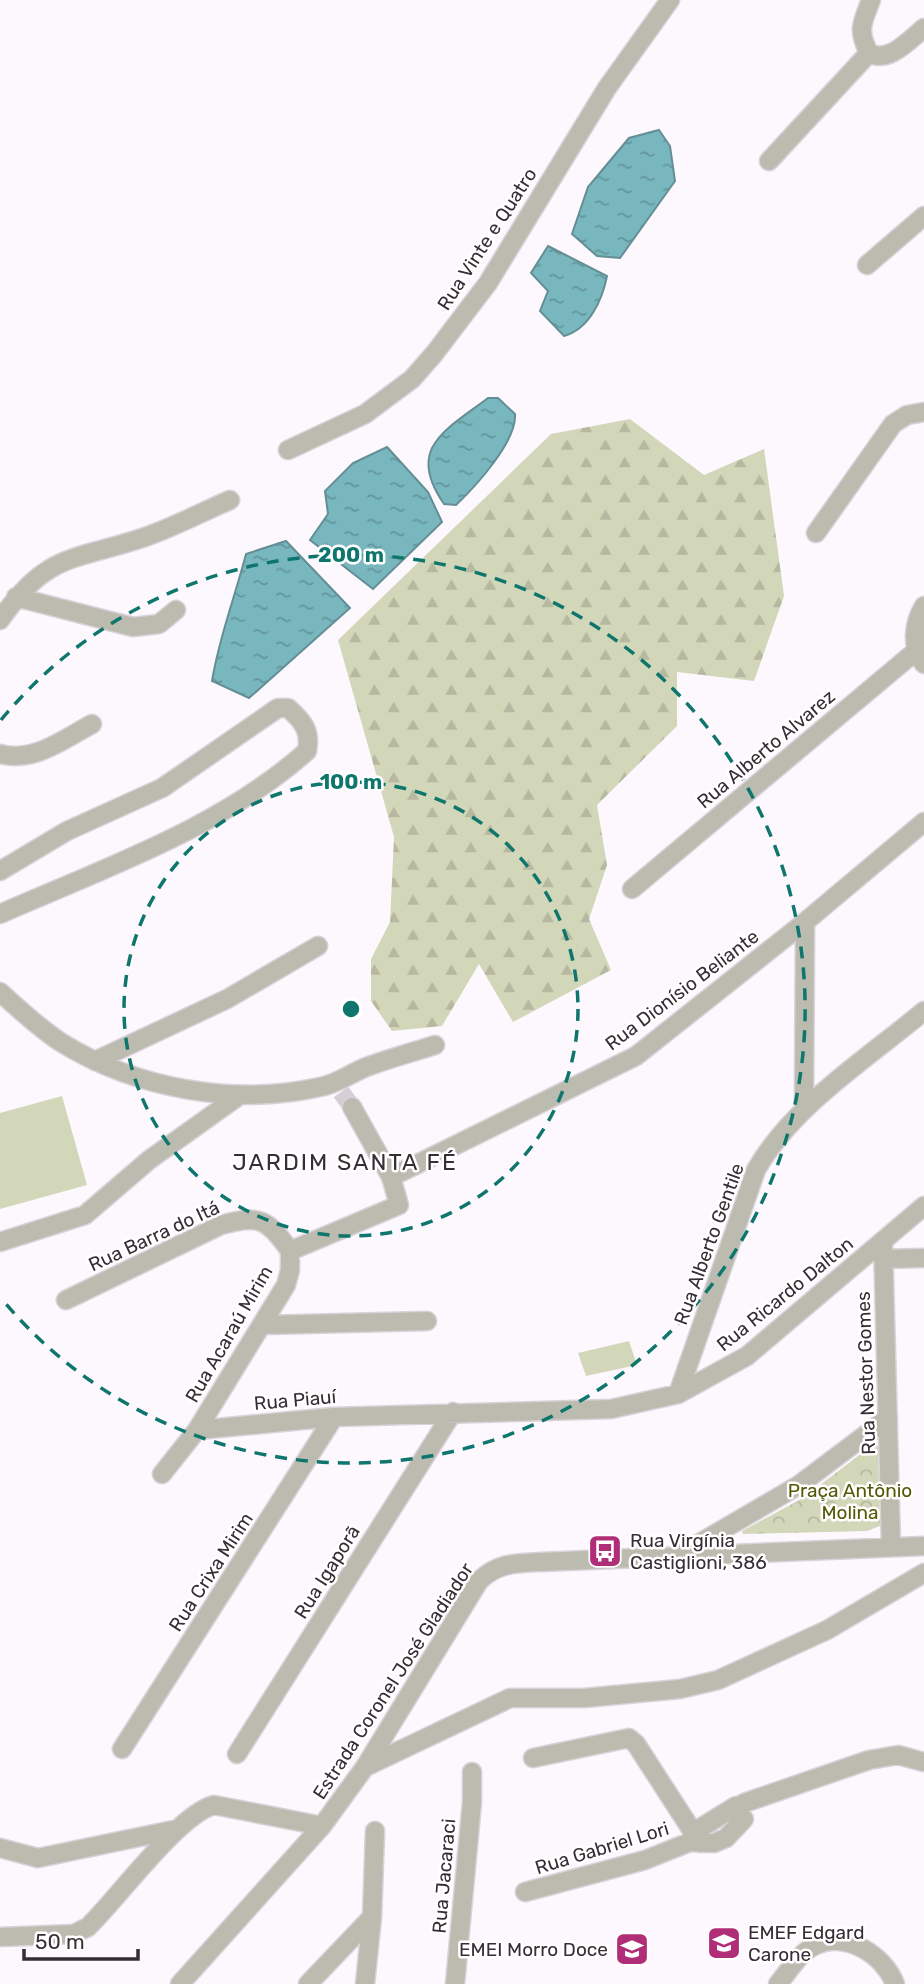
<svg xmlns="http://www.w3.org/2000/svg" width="924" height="1984" font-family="Rubik,sans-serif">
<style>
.green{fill:#d3d7b9}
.forest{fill:url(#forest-firs)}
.park{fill:url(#park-crowns)}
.water{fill:url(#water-ripples);stroke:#648e95;stroke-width:2}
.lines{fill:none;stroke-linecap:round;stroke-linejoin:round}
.street-tunnel{stroke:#d5cfd5;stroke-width:18;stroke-dasharray:18 9;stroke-linecap:butt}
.street-casing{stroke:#d9d3d9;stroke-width:21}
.street{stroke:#bcbbaf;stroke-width:18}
.ring{fill:none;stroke:#0f766e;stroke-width:3.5;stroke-dasharray:12 9}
.labels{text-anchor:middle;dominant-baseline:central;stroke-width:5;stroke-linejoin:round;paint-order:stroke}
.street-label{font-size:19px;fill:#362d35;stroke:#fff}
.park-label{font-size:19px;fill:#545806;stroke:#fff}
.poi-label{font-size:19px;fill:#362d35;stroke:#fff;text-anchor:start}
.quarter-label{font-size:23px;letter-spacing:2px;fill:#362d35;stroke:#fff}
.centre{fill:#0f766e;stroke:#fff;stroke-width:3.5}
.ring-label{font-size:21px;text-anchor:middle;font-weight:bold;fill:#0f766e;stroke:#fff;stroke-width:5;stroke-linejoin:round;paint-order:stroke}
</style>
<defs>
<pattern id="forest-firs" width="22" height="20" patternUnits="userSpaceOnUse" patternTransform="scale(1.75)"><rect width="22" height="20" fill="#d3d7b9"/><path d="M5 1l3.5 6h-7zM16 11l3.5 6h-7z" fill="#b6b9a0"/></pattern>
<pattern id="park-crowns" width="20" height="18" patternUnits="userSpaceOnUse" patternTransform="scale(1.75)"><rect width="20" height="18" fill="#d3d7b9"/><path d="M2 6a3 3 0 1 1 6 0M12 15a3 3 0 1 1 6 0" fill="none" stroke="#b6b9a0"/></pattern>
<pattern id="water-ripples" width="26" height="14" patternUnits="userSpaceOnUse" patternTransform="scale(1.75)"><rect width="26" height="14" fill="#78b7be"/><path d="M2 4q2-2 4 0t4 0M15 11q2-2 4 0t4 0" fill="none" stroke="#63959b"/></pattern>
</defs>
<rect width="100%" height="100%" fill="#fdf8fd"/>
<path class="green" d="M 62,1096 L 87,1185 L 0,1209 L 0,1113 Z
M 629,1341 L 637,1365 L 586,1376 L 578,1353 Z"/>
<path class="forest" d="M 630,419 L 704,475 L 764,449 L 784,596 L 754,681 L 677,672 L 677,726 L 597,805 L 607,865 L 589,919 L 611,970 L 513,1022 L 479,964 L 442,1026 L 392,1031 L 371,1001 L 371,959 L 390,922 L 394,837 L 338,640 L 551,434 Z"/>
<path class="park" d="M 875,1443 L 878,1446 L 880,1526 L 867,1531 L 743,1534 L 742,1531 L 803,1498 Z"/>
<path class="water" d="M 659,130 L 670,146 L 675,181 L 620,258 L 597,256 L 572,234 L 588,187 L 629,138 Z
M 548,246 L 607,276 C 602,301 589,329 564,336 L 540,311 L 548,291 L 531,273 Z
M 488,398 L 498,398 L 515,414 C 517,441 476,486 456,505 L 444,504 C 405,448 446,430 488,398 Z
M 387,447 L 428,492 L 442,522 L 373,589 L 310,540 L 328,514 L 325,491 L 353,463 Z
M 286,541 L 350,608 L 249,698 L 212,681 C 219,637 235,597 246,554 Z"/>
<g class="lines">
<path class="street-tunnel" d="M 341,1092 L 352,1107"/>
<g class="street-casing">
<path id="street" d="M 869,53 C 889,64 909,40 924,28
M 869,53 C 857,30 862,23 871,0
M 769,161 L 869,53
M 867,265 L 924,216
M 288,450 L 365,414 L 412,379 L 434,354 L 488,283 L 607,88 L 670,0
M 816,533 L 893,424 L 907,415 L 924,412
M 16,597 L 133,627 L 159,624 L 176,610
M 924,606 C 913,624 911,648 924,664
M 0,620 C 48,551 75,561 145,537 C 174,527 202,512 230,500
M 0,754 C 34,763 64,739 92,724
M 0,871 L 67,831 L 162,788 L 278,708 L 288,708 C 303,721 311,731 307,751 C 221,828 104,868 0,914
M 632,889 L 916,651
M 0,992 C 20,1010 40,1029 62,1043 C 137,1089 234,1106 320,1087 C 338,1084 352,1072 369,1066 C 391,1058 413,1052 435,1045
M 95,1061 L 227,999 L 318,946
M 352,1107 L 391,1177
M 804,1110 L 805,922
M 883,1241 L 891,1546
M 0,1242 L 85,1215 L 149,1160 L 240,1095
M 290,1251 L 399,1205 L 391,1177 L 636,1056 L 805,922 L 924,822
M 883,1259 L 924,1258
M 66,1300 L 221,1225 C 259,1214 268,1219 290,1251
M 263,1325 L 427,1321
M 678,1394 L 756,1170 C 792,1106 868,1058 924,1011
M 197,1430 L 334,1417 L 611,1409 L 678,1394 L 747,1356 L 924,1206
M 162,1474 L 197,1430 L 286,1285 L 290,1270 L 290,1251
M 681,1554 L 799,1485 L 888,1418
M 122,1749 L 334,1417
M 237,1754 L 453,1412
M 533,1758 L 629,1738 L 636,1744 L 700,1843
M 365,1767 L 510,1698 L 584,1698 L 680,1689 L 718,1680 L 827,1630 L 924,1573
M 744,1803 L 869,1760 L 898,1755 L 924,1762
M 690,1842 L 694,1832 L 736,1806
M 0,1848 L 38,1858 L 178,1829
M 525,1892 L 645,1860 L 690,1842 L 714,1843 L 726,1838 L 744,1819
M 0,1937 L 74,1934 L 88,1927 C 118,1898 179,1814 214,1805 L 322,1826
M 180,1984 L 322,1826 L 365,1767 L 479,1581 C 497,1563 516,1563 540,1562 L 924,1546
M 308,1984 L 372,1917
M 365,1984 L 372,1917 L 375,1831
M 455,1984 L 472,1802 L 472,1772
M 778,1984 C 789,1971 800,1952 816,1945 C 846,1931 884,1955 895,1984"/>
</g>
<use href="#street" class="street"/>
</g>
<g class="ring">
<circle cx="351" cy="1009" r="227"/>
<path d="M1 720A454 454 0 1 1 1 1298"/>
</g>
<defs>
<g id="bus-square" transform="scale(1.75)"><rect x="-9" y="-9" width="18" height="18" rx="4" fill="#b02e78" stroke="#fff"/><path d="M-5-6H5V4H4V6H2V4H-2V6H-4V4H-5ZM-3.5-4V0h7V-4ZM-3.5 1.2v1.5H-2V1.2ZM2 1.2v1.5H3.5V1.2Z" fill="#fff"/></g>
<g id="school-square" transform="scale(1.75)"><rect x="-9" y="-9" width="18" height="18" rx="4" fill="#b02e78" stroke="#fff"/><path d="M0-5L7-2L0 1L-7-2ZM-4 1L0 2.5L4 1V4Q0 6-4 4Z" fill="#fff"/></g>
</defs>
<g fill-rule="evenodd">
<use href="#bus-square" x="605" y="1551"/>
<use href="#school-square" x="724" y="1943"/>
<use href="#school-square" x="632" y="1949"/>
</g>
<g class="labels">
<g class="street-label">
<text transform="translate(487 239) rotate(-57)">Rua Vinte e Quatro</text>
<text transform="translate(766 749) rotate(-40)">Rua Alberto Alvarez</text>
<text transform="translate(682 990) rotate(-37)">Rua Dionísio Beliante</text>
<text transform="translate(154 1236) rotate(-25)">Rua Barra do Itá</text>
<text transform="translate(709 1244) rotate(-70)">Rua Alberto Gentile</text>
<text transform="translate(785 1294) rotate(-39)">Rua Ricardo Dalton</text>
<text transform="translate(229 1334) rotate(-60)">Rua Acaraú Mirim</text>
<text transform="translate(866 1373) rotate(-92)">Rua Nestor Gomes</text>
<text transform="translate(295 1400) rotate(-5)">Rua Piauí</text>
<text transform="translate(211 1572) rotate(-57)">Rua Crixa Mirim</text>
<text transform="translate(327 1572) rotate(-58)">Rua Igaporã</text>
<text transform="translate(393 1681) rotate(-57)">Estrada Coronel José Gladiador</text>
<text transform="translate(602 1848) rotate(-17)">Rua Gabriel Lori</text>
<text transform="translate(444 1876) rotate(-85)">Rua Jacaraci</text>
</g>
<g class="park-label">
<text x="850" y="1490">Praça Antônio<tspan x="850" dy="22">Molina</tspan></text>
</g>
<g class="poi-label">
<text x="630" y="1540">Rua Virgínia<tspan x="630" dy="22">Castiglioni, 386</tspan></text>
<text x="748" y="1932">EMEF Edgard<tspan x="748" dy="22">Carone</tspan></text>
<text x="608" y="1949" text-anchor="end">EMEI Morro Doce</text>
</g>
<g class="quarter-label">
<text x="345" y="1162">JARDIM SANTA FÉ</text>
</g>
</g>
<circle cx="351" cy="1009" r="10" class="centre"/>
<g class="ring-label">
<text x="351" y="562">200 m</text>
<text x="351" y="789">100 m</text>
</g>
<path d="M24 1949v10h114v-10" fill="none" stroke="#362d35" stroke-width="3.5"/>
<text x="35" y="1949" font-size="21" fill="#362d35" stroke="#ffffff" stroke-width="5" paint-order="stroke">50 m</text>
</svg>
